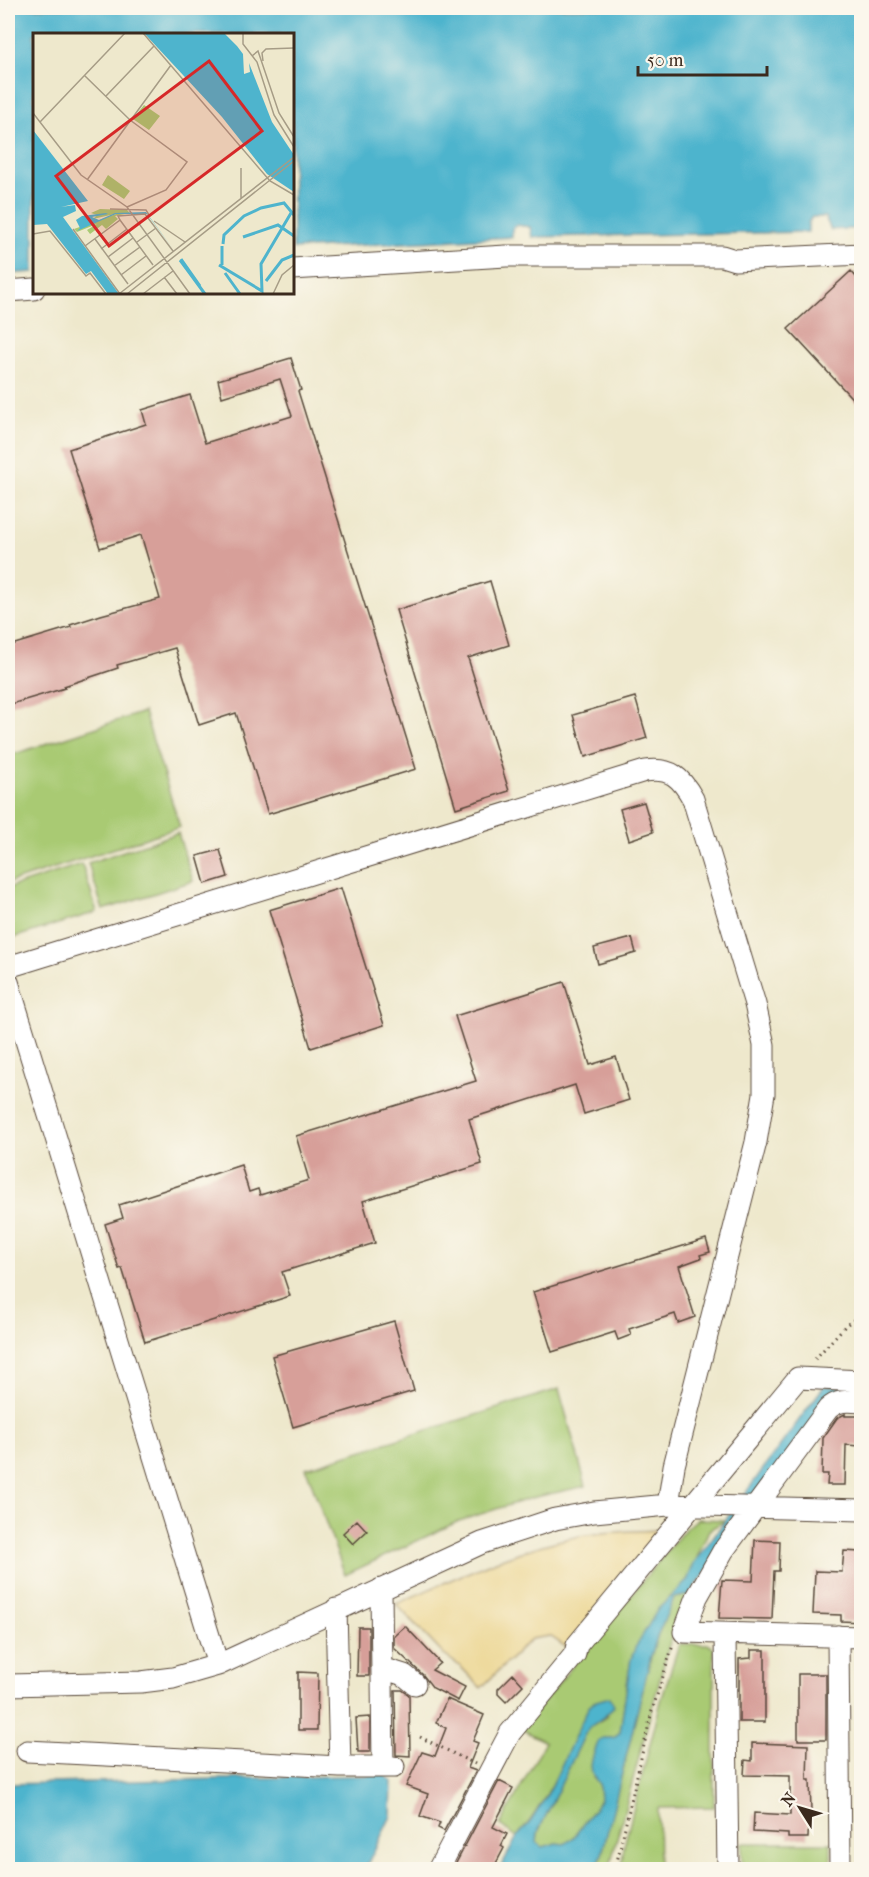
<svg xmlns="http://www.w3.org/2000/svg" width="869" height="1877" font-family="'IM FELL French Canon',serif">
<style>
.green{fill:#a9ca73;stroke:#727a48;stroke-width:1.5}
.sand{fill:#eeda9e;stroke:#94825e;stroke-width:1.5}
.water{fill:#4eb4cd;stroke:#446f76;stroke-width:1.5}
.building{fill:#d79f99}
.lines{fill:none;stroke-linecap:round;stroke-linejoin:round}
.minor-casing{stroke:#564638;stroke-width:23}
.path{stroke:#564638;stroke-width:3;stroke-dasharray:1.5 4.5;stroke-linecap:butt}
.minor{stroke:#fff;stroke-width:21}
.inset-river{fill:none;stroke:#4eb4cd;stroke-width:3}
.inset-road{fill:none;stroke:#a69c86;stroke-width:1.5}
.view{fill:#d62828;fill-opacity:0.15;stroke:#d62828;stroke-width:3}
.inset-edge{fill:none;stroke:#3b2a1e;stroke-width:3}
</style>
<rect width="100%" height="100%" fill="#fbf7ec"/>
<filter id="ink" filterUnits="userSpaceOnUse"><feTurbulence type="fractalNoise" baseFrequency=".0167" numOctaves="2"/><feDisplacementMap in="SourceGraphic" scale="12" xChannelSelector="R" yChannelSelector="G"/><feConvolveMatrix kernelMatrix="1 2 1 2 8 2 1 2 1" color-interpolation-filters="sRGB"/></filter>
<filter id="wash" filterUnits="userSpaceOnUse"><feTurbulence type="fractalNoise" baseFrequency=".008" numOctaves="4" result="noise"/><feDisplacementMap in="SourceGraphic" scale="24" xChannelSelector="R" yChannelSelector="G"/><feGaussianBlur stdDeviation="1.35" result="paint"/><feColorMatrix in="noise" values="0 0 0 0 0 0 0 0 0 0 0 0 0 0 0 0 0 1.4 0 .05"/><feComposite in="paint" operator="in"/></filter>
<g filter="url(#wash)">
<rect width="100%" height="100%" fill="#eee8cc"/>
<path class="green" d="M 144,712 L 180,827 L 8,883 L 8,756 Z
M 178,833 L 193,881 L 103,910 L 88,863 Z
M 82,864 L 97,912 L 9,939 L 8,934 L 8,888 Z
M 559,1389 L 586,1486 L 531,1498 L 459,1521 L 345,1575 L 306,1468 Z
M 698,1519 L 726,1520 L 709,1530 L 687,1581 L 680,1589 L 669,1597 L 631,1659 L 620,1732 L 614,1738 L 603,1738 L 593,1778 L 599,1783 L 600,1800 L 574,1837 L 564,1844 L 557,1843 L 543,1847 L 537,1843 L 538,1832 L 585,1734 L 589,1727 L 608,1716 L 589,1706 C 568,1751 550,1799 517,1837 L 500,1825 L 545,1742 L 521,1729 L 686,1528 Z
M 689,1595 L 669,1645 L 609,1869 L 596,1870 L 602,1854 L 651,1656 L 658,1634 L 674,1598 Z
M 679,1644 L 708,1644 L 714,1649 L 714,1807 L 658,1808 L 659,1869 L 621,1869 L 624,1846 L 661,1701 Z
M 742,1843 L 831,1843 L 831,1869 L 742,1870 Z"/>
<path class="sand" d="M 663,1530 L 566,1647 L 550,1636 L 531,1639 L 481,1688 L 460,1666 L 444,1655 L 396,1604 C 456,1578 516,1548 580,1536 C 607,1531 635,1531 663,1530 Z"/>
<path class="water" d="M 8,8 L 861,8 L 861,228 L 831,230 L 825,217 L 812,217 L 808,223 L 808,232 L 532,237 L 530,227 L 516,225 L 512,229 L 512,237 L 293,249 L 292,34 L 34,34 L 34,272 L 8,274 Z
M 824,1386 L 861,1387 L 840,1393 L 689,1595 L 674,1598 L 658,1634 L 651,1656 L 602,1854 L 596,1869 L 499,1870 L 517,1837 L 531,1821 L 550,1790 L 589,1706 L 593,1702 L 610,1697 L 614,1706 C 605,1720 592,1721 585,1734 L 538,1832 L 537,1843 L 543,1847 L 557,1843 L 564,1844 L 574,1837 L 600,1800 L 599,1784 C 585,1770 593,1756 599,1740 L 603,1738 L 614,1738 L 620,1732 L 631,1659 L 635,1648 L 658,1609 L 687,1581 L 694,1563 Z
M 385,1775 L 392,1781 L 391,1816 L 365,1869 L 8,1869 L 8,1784 Z"/>
<g id="blocks">
<path class="building" d="M 851,271 L 861,283 L 861,408 L 788,329 Z
M 291,358 L 301,390 L 298,391 L 416,769 L 268,814 L 236,713 L 199,725 L 175,648 L 117,665 L 118,668 L 64,686 L 65,688 L 8,705 L 8,646 L 71,627 L 70,625 L 101,615 L 160,599 L 141,535 L 100,548 L 69,449 L 146,424 L 142,410 L 190,395 L 205,443 L 292,416 L 280,379 L 222,397 L 218,380 Z
M 490,581 L 509,645 L 468,658 L 509,791 L 456,808 L 396,610 Z
M 635,697 L 647,738 L 585,757 L 573,715 Z
M 644,802 L 653,832 L 629,840 L 620,809 Z
M 220,850 L 228,877 L 205,884 L 197,856 Z
M 341,888 L 384,1025 L 311,1048 L 269,910 Z
M 632,938 L 636,953 L 598,964 L 594,948 Z
M 564,982 L 590,1065 L 616,1057 L 629,1100 L 584,1114 L 575,1085 L 469,1119 L 482,1164 L 363,1201 L 375,1243 L 282,1272 L 290,1296 L 145,1342 L 122,1268 L 119,1269 L 105,1224 L 123,1218 L 119,1205 L 241,1165 L 249,1192 L 258,1189 L 260,1195 L 309,1180 L 296,1136 L 476,1081 L 455,1016 Z
M 706,1239 L 710,1252 L 700,1255 L 701,1258 L 679,1266 L 695,1317 L 678,1323 L 675,1314 L 629,1329 L 631,1335 L 618,1340 L 615,1332 L 552,1352 L 533,1292 Z
M 394,1321 L 414,1391 L 293,1427 L 272,1356 Z
M 845,1414 L 845,1416 L 861,1416 L 861,1446 L 846,1445 L 845,1485 L 827,1485 L 828,1474 L 822,1474 L 823,1438 L 837,1418 Z
M 357,1520 L 367,1531 L 353,1544 L 343,1533 Z
M 755,1540 L 780,1541 L 779,1571 L 774,1571 L 772,1619 L 719,1618 L 722,1580 L 753,1581 Z
M 844,1551 L 860,1552 L 858,1587 L 861,1587 L 860,1622 L 841,1621 L 841,1615 L 813,1614 L 815,1571 L 842,1572 Z
M 405,1626 L 440,1663 L 432,1670 L 465,1687 L 458,1701 L 433,1688 L 423,1675 L 394,1648 L 394,1636 Z
M 358,1627 L 369,1627 L 369,1676 L 357,1676 Z
M 751,1650 L 765,1650 L 765,1722 L 739,1722 L 739,1659 L 751,1658 Z
M 298,1672 L 318,1673 L 317,1730 L 298,1730 Z
M 513,1674 L 523,1685 L 506,1702 L 498,1694 L 498,1689 Z
M 798,1674 L 826,1674 L 826,1740 L 798,1740 Z
M 395,1690 L 402,1690 L 409,1695 L 410,1756 L 396,1755 Z
M 447,1699 L 484,1715 L 473,1741 L 478,1743 L 468,1768 L 476,1771 L 444,1831 L 438,1828 L 440,1823 L 420,1816 L 428,1794 L 406,1786 L 422,1752 L 435,1756 L 446,1728 L 436,1723 Z
M 370,1717 L 370,1752 L 358,1752 L 356,1718 Z
M 752,1743 L 808,1745 L 807,1780 L 810,1780 L 811,1811 L 809,1811 L 808,1838 L 788,1838 L 788,1834 L 753,1832 L 754,1813 L 790,1815 L 790,1776 L 744,1775 L 745,1760 L 752,1761 Z
M 499,1781 L 513,1788 L 493,1827 L 507,1834 L 501,1846 L 504,1848 L 493,1869 L 453,1869 Z"/>
</g>
</g>
<g filter="url(#ink)">
<use href="#blocks" fill-opacity="0" stroke="#564638" stroke-width="1.5"/>
<g class="lines">
<g class="minor-casing">
<path id="minor" d="M 292,269 L 506,256 L 722,256 L 735,260 L 862,254
M 8,291 L 34,289
M 8,967 L 645,771 C 670,767 681,777 693,799 L 755,1004 L 764,1045 L 764,1094 L 756,1142 L 674,1466 L 668,1505
M 8,982 L 218,1665
M 862,1402 C 849,1401 838,1399 828,1409 L 723,1551 L 697,1597 L 684,1632 L 862,1637
M 381,1589 L 383,1767
M 336,1609 L 340,1767
M 725,1635 L 728,1870
M 838,1636 L 840,1870
M 382,1668 L 404,1675 L 415,1684
M 8,1685 L 141,1682 L 173,1678 L 218,1665 L 482,1543 L 555,1519 L 594,1512 L 668,1505 L 862,1510
M 27,1751 L 340,1767 L 394,1767
M 438,1870 L 510,1733 L 575,1654 L 577,1645 L 798,1378 L 862,1381"/>
</g>
<path class="path" d="M 815,1359 L 846,1325 L 862,1314
M 420,1737 L 475,1764
M 615,1870 L 652,1711 L 673,1645"/>
<use href="#minor" class="minor"/>
</g>
</g>
<g transform="translate(33 33)">
<rect width="261" height="261" fill="#eee8cc"/>
<path d="M 111,72 L 127,83 L 116,97 L 100,86 ZM 75,142 L 97,158 L 91,166 L 69,152 ZM 67,176 L 94,177 L 97,180 L 82,183 L 85,186 L 73,196 L 69,192 L 57,201 L 54,197 L 64,191 L 44,199 L 41,196 L 86,180 L 60,186 L 64,182 L 58,180 Z" fill="#a9ca73"/>
<path d="M 111,0 L 191,0 L 204,13 L 210,21 L 211,41 L 217,39 L 216,30 L 239,89 L 261,122 L 261,159 L 234,141 L 189,84 ZM 0,97 L 55,168 L 28,174 L 42,172 L 43,178 L 30,184 L 86,261 L 75,261 L 58,238 L 53,241 L 14,191 L 0,192 ZM 113,179 L 140,216 L 114,181 L 83,181 L 44,198 L 47,195 L 43,187 L 49,183 L 73,180 L 75,181 L 59,184 L 66,187 L 82,180 Z" fill="#4eb4cd"/>
<path class="inset-river" d="M 210,204 L 245,192 L 261,203M 190,211 L 191,202 L 211,183 L 228,175 L 251,170 L 261,182M 148,226 L 167,253M 147,227 L 172,261M 186,232 L 229,258 L 228,231 L 258,180M 189,232 L 189,213M 192,240 L 207,261M 233,248 L 249,227 L 261,222"/>
<path class="inset-road" d="M 110,0 L 237,148 L 261,162M 210,0 L 210,11 L 224,29 L 241,82 L 261,114M 219,23 L 225,18 L 246,80 L 261,104M 230,28 L 229,20 L 233,16 L 261,15M 52,43 L 97,87 L 154,129 L 133,157 L 94,174M 73,63 L 121,13M 0,80 L 48,142 L 94,174 L 157,261M 7,89 L 92,0M 54,147 L 138,32M 208,165 L 208,135M 77,176 L 113,177 L 116,182M 87,187 L 120,232M 121,188 L 152,209M 40,196 L 87,261M 0,201 L 17,198 L 53,243 L 57,240 L 73,261M 62,206 L 95,251M 104,209 L 123,195M 52,213 L 87,187 L 85,183 L 112,181 L 140,218M 68,216 L 94,196M 75,224 L 100,205M 81,233 L 107,214M 88,242 L 113,223M 131,244 L 144,261M 86,261 L 261,124M 94,261 L 261,128M 110,261 L 140,238M 240,261 L 249,242 L 261,232"/>
<path class="view" d="M 176,28 L 229,98 L 76,213 L 23,143 Z"/>
<rect width="261" height="261" class="inset-edge"/>
</g>
<rect width="869" height="1877" fill="none" stroke="#fbf7ec" stroke-width="30"/>
<g transform="translate(800 1808) rotate(307)" stroke="#fbf7ec" stroke-width="4.5" paint-order="stroke">
<path d="M0-4.5L10 22L0 15L-10 22Z" fill="#3b2a1e"/>
<text y="-9" font-size="16" font-weight="bold" text-anchor="middle" fill="#3b2a1e">N</text>
</g>
<path d="M638 66v9h129v-9" fill="none" stroke="#3b2a1e" stroke-width="3"/>
<text x="647" y="66" font-size="18" fill="#3b2a1e" stroke="#fbf7ec" stroke-width="4.5" paint-order="stroke">50 m</text>
</svg>
